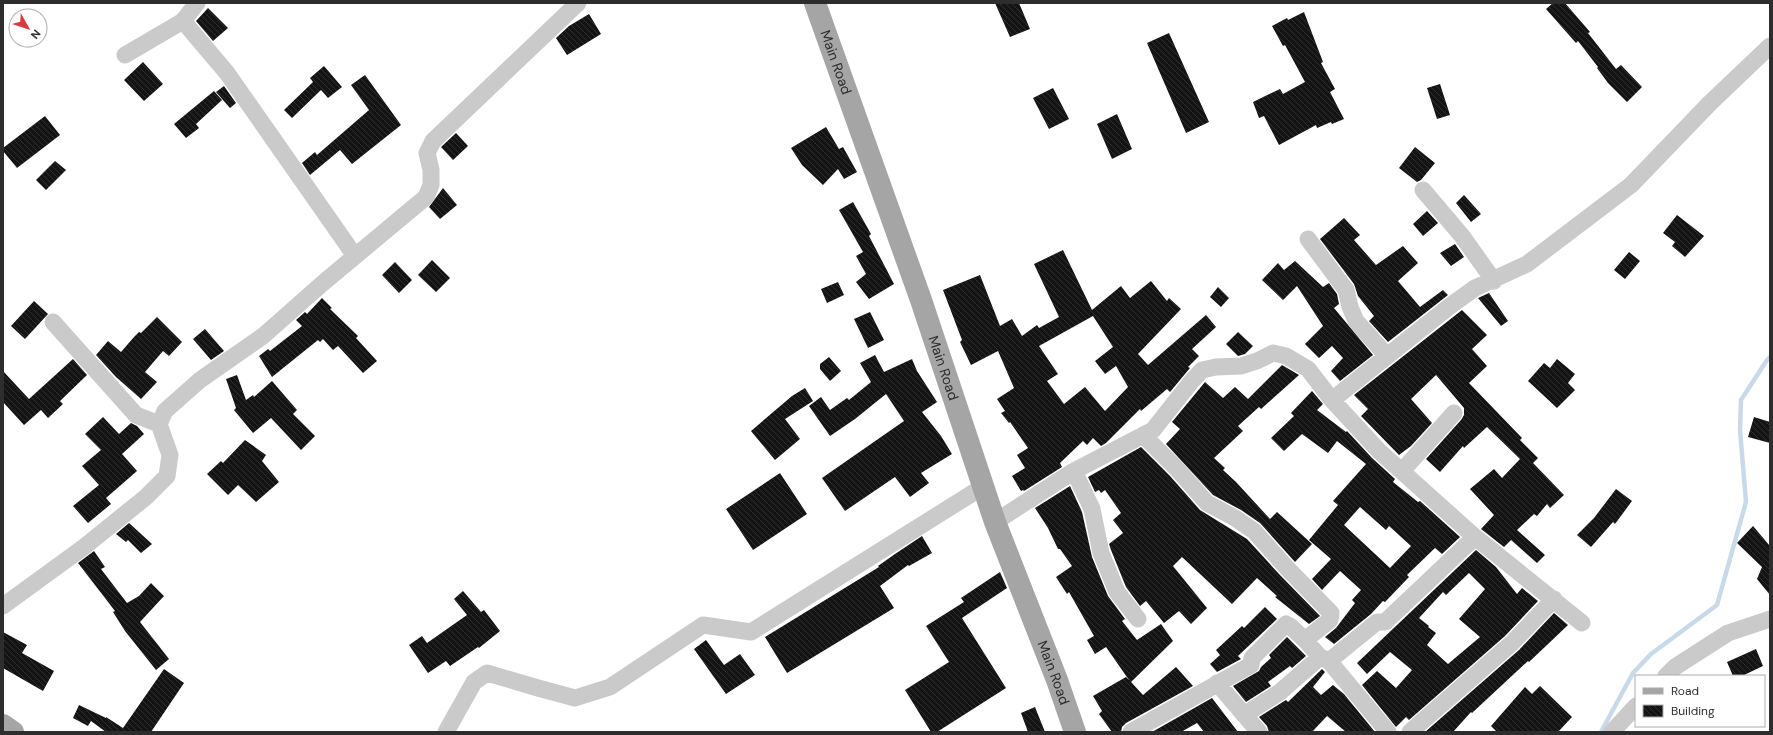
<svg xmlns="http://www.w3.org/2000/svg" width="1773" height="735" font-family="'DM Sans',sans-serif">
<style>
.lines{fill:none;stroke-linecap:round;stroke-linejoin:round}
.stream{stroke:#c8dae9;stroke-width:4.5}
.building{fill:url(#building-back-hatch);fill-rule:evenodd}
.minor{stroke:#cacaca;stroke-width:17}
.major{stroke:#a5a5a5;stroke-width:22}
.labels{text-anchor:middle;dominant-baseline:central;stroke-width:4;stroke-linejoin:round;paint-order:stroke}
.street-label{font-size:14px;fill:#2d2d2d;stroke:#fff}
</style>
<defs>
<pattern id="building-back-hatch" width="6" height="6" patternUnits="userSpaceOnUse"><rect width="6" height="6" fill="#141414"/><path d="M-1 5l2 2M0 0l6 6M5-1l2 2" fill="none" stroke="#2e2e2e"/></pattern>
</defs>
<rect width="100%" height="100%" fill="#fff"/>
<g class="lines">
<path class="stream" d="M 1601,732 L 1633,673 L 1651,654 L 1717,605 L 1746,502 L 1740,430 L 1741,400 L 1767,360 L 1770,357"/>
</g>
<path class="building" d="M 995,3 L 1019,3 L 1030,29 L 1010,37 Z
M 1553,3 L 1565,3 L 1590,32 L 1588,33 L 1616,69 L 1621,65 L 1642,87 L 1627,102 L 1608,83 L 1597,68 L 1598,67 L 1578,41 L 1576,43 L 1546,9 Z
M 208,8 L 228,28 L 213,41 L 196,21 Z
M 1304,12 L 1323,62 L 1321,63 L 1335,89 L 1330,92 L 1344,119 L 1332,124 L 1331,122 L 1317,128 L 1316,125 L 1279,145 L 1264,116 L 1259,118 L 1253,102 L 1280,89 L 1283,94 L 1305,82 L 1285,45 L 1283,46 L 1272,26 L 1287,18 L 1288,20 Z
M 589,14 L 601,34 L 567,55 L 556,38 L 569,26 Z
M 1169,33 L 1209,122 L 1186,133 L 1147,43 Z
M 143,62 L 163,84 L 144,101 L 124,80 Z
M 324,66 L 342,87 L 328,98 L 321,90 L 292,118 L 284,110 L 313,82 L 310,78 Z
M 365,75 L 401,125 L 352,164 L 340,150 L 310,175 L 302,163 L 315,152 L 317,155 L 369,110 L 351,85 Z
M 1440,84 L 1450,115 L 1437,119 L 1427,88 Z
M 224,86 L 236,103 L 230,108 L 216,92 Z
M 1053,88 L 1069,119 L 1049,129 L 1033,98 Z
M 214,91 L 222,100 L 196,124 L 199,128 L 186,138 L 174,124 Z
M 1117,114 L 1132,149 L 1112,159 L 1097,124 Z
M 45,116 L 60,135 L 17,168 L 3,151 L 3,148 Z
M 826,127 L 839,149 L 843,147 L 857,172 L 844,179 L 838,169 L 823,185 L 802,165 L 791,148 Z
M 456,133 L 468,146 L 453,160 L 441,147 Z
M 1415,147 L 1435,163 L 1421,180 L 1417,182 L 1399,168 Z
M 55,161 L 66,170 L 46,190 L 36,180 Z
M 443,188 L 457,205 L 440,219 L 429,207 Z
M 1464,195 L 1481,214 L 1471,222 L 1456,203 Z
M 853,202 L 871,234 L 869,236 L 894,284 L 869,299 L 856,282 L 866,274 L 856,256 L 863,252 L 839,210 Z
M 1427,211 L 1438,223 L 1423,236 L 1413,224 Z
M 1677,215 L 1704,236 L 1685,257 L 1672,246 L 1675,242 L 1663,233 Z
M 1344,218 L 1360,235 L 1354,240 L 1376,265 L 1403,246 L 1418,263 L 1398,281 L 1420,307 L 1443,290 L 1448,295 L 1388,342 L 1369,321 L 1374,316 L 1358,296 L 1354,284 L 1320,239 Z
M 1455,244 L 1464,257 L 1451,266 L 1440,253 Z
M 1063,250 L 1092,310 L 1121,286 L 1130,298 L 1151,281 L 1167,301 L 1169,298 L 1181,309 L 1138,354 L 1148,365 L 1206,315 L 1216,327 L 1192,349 L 1199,356 L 1188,367 L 1190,368 L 1170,392 L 1167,389 L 1141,411 L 1140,409 L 1106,443 L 1101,446 L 1093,438 L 1087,445 L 1083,441 L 1060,463 L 1062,467 L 1024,491 L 1023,490 L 1021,491 L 1012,476 L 1025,468 L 1017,455 L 1028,448 L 1010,422 L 1009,423 L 1001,413 L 1005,411 L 997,399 L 1014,388 L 998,351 L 971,365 L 960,342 L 962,340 L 943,290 L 980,275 L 1000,326 L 1012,319 L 1022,336 L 1037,325 L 1039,328 L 1059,317 L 1034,264 ZM 1093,316 L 1113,347 L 1095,361 L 1105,374 L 1116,366 L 1128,387 L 1105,411 L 1085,387 L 1064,404 L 1047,381 L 1058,374 L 1039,346 Z
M 1629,252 L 1640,261 L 1625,279 L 1614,270 Z
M 432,260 L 450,278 L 436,292 L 418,275 Z
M 1295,261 L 1323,287 L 1329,283 L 1337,294 L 1339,304 L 1334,308 L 1373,355 L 1340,381 L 1331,371 L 1343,358 L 1332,346 L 1319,358 L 1305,344 L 1323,326 L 1297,286 L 1283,300 L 1262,280 L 1278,263 L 1284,270 Z
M 395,262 L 412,280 L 399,293 L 382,275 Z
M 838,282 L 844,295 L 827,303 L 821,289 Z
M 1218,287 L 1229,298 L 1221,307 L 1210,297 Z
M 1489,293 L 1508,321 L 1501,326 L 1478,298 Z
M 322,298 L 332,308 L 330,309 L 358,336 L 356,338 L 377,361 L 363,373 L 338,346 L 333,350 L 323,339 L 320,342 L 318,340 L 272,377 L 259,356 L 268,349 L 270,351 L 302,326 L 296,320 L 305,312 L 307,314 Z
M 34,301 L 48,314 L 25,339 L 11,326 Z
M 1462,310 L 1487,335 L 1472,349 L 1487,366 L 1469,383 L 1522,438 L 1520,440 L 1538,458 L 1533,463 L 1564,495 L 1550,508 L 1547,504 L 1537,516 L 1534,514 L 1517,530 L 1545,555 L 1537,563 L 1511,540 L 1504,547 L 1481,529 L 1494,515 L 1470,489 L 1494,469 L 1502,478 L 1520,459 L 1487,427 L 1464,448 L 1463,446 L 1440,472 L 1426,459 L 1461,420 L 1464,415 L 1464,408 L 1436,375 L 1411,399 L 1432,423 L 1411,446 L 1399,455 L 1361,416 L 1368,409 L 1354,395 Z
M 870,312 L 884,340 L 868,348 L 854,319 Z
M 157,317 L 182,342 L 169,356 L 163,351 L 145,372 L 157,382 L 141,399 L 116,377 L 96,355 L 108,341 L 121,352 L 134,337 L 139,332 L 141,333 Z
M 205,329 L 224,351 L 211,360 L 193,339 Z
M 1238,332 L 1253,346 L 1245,354 L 1238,356 L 1226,344 Z
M 875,355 L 884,372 L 912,359 L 917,371 L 937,402 L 922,412 L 941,436 L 952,454 L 921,473 L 929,483 L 910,497 L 895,477 L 845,511 L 822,478 L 904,421 L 886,394 L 855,419 L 830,436 L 809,406 L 821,397 L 830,410 L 847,398 L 849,400 L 871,382 L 860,363 Z
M 829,357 L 841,371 L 830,381 L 820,369 L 820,364 Z
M 73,359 L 87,375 L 60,401 L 63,404 L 48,418 L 41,410 L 24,425 L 3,402 L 3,371 L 29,399 Z
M 1557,359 L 1575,374 L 1568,383 L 1575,390 L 1557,408 L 1528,381 L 1544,363 L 1550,368 Z
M 1282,365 L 1299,375 L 1261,409 L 1259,407 L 1238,426 L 1243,431 L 1214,458 L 1225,468 L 1223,470 L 1236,482 L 1270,519 L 1277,512 L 1312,544 L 1295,562 L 1260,523 L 1241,510 L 1213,495 L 1166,444 L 1180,429 L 1172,422 L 1205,382 L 1223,398 L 1235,387 L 1248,399 Z
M 237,375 L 246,400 L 253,395 L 254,397 L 272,381 L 297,410 L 293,414 L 315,436 L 301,450 L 271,418 L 253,433 L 234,410 L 236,408 L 226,379 Z
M 805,388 L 813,401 L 785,419 L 800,439 L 775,460 L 751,431 L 792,396 Z
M 1312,391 L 1323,404 L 1317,410 L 1346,432 L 1347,431 L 1372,458 L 1395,479 L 1393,482 L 1418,502 L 1420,501 L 1460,537 L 1442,554 L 1435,548 L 1407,575 L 1409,577 L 1385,602 L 1383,601 L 1371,614 L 1334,644 L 1325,637 L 1336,628 L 1355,603 L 1352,600 L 1361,590 L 1340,571 L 1322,590 L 1312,579 L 1331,559 L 1309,540 L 1338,505 L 1333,501 L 1366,464 L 1337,441 L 1328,453 L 1302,434 L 1284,451 L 1271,438 L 1294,416 L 1291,413 ZM 1360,507 L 1386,530 L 1389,526 L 1411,546 L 1390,568 L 1344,525 Z
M 103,417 L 119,434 L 131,423 L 137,426 L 144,434 L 122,454 L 137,471 L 106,498 L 111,504 L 88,523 L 73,506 L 99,485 L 82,466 L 101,450 L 85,434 Z
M 1754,417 L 1770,422 L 1770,443 L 1748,437 Z
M 245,440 L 266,455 L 262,461 L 279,482 L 256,502 L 238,485 L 228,495 L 207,474 L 221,461 L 223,463 Z
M 1141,447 L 1170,476 L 1200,510 L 1247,539 L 1279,574 L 1320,616 L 1309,624 L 1275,597 L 1277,596 L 1257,578 L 1232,604 L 1182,557 L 1173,566 L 1207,608 L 1191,624 L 1179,611 L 1164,623 L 1146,601 L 1140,606 L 1126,587 L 1111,550 L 1109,544 L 1123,533 L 1113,520 L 1121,513 L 1105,490 L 1101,493 L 1099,490 L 1095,492 L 1088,477 Z
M 780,473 L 807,514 L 753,550 L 726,509 Z
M 1070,486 L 1082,512 L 1092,557 L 1108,596 L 1125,619 L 1122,621 L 1137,640 L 1161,624 L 1173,641 L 1131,682 L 1143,695 L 1176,667 L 1193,686 L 1126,723 L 1122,727 L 1121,732 L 1112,732 L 1099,714 L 1102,711 L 1093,696 L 1126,677 L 1129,680 L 1106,647 L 1095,654 L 1087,640 L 1094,636 L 1069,592 L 1067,594 L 1056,577 L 1072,566 L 1060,549 L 1058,549 L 1048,528 L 1035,508 Z
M 1616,489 L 1632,501 L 1615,524 L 1613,522 L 1591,547 L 1577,535 L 1594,518 Z
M 129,523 L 152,544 L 141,553 L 128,540 L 126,542 L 116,534 Z
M 1753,526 L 1770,546 L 1770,595 L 1757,579 L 1762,567 L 1737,543 Z
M 922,536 L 932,553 L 909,566 L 908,565 L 880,586 L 894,608 L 787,673 L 765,637 L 879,567 L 878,566 L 895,554 Z
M 1476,550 L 1496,567 L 1517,594 L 1522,588 L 1538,601 L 1505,636 L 1409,720 L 1406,717 L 1396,727 L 1362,685 L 1377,671 L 1396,688 L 1412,670 L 1390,652 L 1367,674 L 1357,663 ZM 1469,573 L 1485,589 L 1459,619 L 1480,637 L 1448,664 L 1427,645 L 1436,633 L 1428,627 L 1429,626 L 1419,618 L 1443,592 L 1446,595 Z
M 94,551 L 105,567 L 101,569 L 127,603 L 139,596 L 151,583 L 164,596 L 140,622 L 169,659 L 156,670 L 125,631 L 113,612 L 115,611 L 78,563 Z
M 1000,572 L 1007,588 L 962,618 L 1006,688 L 937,732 L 931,732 L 905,690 L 949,662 L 926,626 L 964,602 L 961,598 Z
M 463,591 L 481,612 L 484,610 L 500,631 L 479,648 L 478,647 L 450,666 L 446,661 L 428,673 L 409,645 L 422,636 L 427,643 L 467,615 L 454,599 Z
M 1265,607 L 1277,619 L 1238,656 L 1241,659 L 1217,672 L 1210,664 L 1220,655 L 1216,650 L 1242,626 L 1244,628 Z
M 1554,613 L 1568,625 L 1547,645 L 1529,662 L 1528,661 L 1472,713 L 1471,712 L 1453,732 L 1425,732 L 1519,650 Z
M 3,632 L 27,645 L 22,653 L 54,671 L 43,691 L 3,668 Z
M 1287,637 L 1306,656 L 1292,668 L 1290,666 L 1268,682 L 1271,686 L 1246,702 L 1233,686 L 1259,671 L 1261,667 L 1271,658 L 1269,655 Z
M 706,640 L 724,665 L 740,654 L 755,675 L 726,694 L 694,649 Z
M 1756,649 L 1763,666 L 1742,676 L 1733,676 L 1727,662 Z
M 164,669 L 184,683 L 151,732 L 106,732 L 91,721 L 88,726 L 73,718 L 79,705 L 106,718 L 106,717 L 123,728 Z
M 1322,669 L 1325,672 L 1313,687 L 1321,695 L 1333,685 L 1344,694 L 1375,732 L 1346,732 L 1327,716 L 1312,732 L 1269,732 L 1267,726 L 1259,717 L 1286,700 L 1288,702 Z
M 1540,686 L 1572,717 L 1558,732 L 1497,732 L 1491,726 L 1525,687 L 1532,694 Z
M 1212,698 L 1238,732 L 1204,732 L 1197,723 L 1181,732 L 1152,732 Z
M 1035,707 L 1045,732 L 1028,732 L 1021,713 Z"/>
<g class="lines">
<path class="minor" d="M 183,21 L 197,3
M 125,55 L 183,21 L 227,73 L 355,256
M 1423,190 L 1462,236 L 1494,281
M 1308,239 L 1346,290 L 1350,307 L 1356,321 L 1387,356
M 53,322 L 136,415 L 159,424
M 1332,400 L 1450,306 L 1475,288 L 1527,264 L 1631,185 L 1710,103 L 1770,46
M 1143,435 L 1177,469 L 1207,503 L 1235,518 L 1254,531 L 1286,567 L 1331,613 L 1330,620 L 1305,640 L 1320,657 L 1329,661 L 1388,732
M 1074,471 L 1092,509 L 1101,553 L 1117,592 L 1138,619
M 1402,471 L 1454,413
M 995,522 L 1074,471 L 1153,430 L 1191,382 L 1202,370 L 1216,367 L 1241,366 L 1257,361 L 1273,353 L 1286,356 L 1308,369 L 1332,400 L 1379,451 L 1475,537 L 1582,623
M 3,606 L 84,547 L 146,497 L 167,476 L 170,455 L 159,424 L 165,411 L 200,380 L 263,336 L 323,283 L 426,197 L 431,185 L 431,170 L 427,153 L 433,141 L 578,3
M 1329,661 L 1377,622 L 1385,622 L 1475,537
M 1666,676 L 1675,667 L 1728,633 L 1770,619
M 1217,683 L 1259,732
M 1244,715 L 1280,692 L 1320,657
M 446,732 L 474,682 L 487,673 L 538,688 L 575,698 L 610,687 L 703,625 L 751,632 L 984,486
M 1131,732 L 1251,665 L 1252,658 L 1286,624 L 1290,626 L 1305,640
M 1410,732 L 1512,643 L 1554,599
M 1612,732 L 1636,706"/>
<g class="major">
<path id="s1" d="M 815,3 L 921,300 L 995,522 L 1057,680 L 1075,732"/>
<path d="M 3,725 L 13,732"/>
</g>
</g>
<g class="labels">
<g class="street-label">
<text stroke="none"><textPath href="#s1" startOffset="63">Main Road</textPath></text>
<text stroke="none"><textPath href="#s1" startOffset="387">Main Road</textPath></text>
<text stroke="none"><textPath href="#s1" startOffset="711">Main Road</textPath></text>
</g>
</g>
<rect width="1773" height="735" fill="none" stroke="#2d2d2d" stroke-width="8"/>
<rect x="1635" y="675" width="130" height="52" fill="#ffffff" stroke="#ababab"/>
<rect x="1643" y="688" width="20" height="6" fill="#a5a5a5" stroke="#ababab"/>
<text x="1671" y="695" font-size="12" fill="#2d2d2d">Road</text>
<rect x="1643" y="705" width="20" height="12" fill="url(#building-back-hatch)" stroke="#ababab"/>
<text x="1671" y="715" font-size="12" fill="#2d2d2d">Building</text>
<g transform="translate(28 28) rotate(129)"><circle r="19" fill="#ffffff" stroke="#ababab"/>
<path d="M0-3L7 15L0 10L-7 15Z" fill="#da383c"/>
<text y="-6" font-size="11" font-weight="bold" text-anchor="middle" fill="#2d2d2d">N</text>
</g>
</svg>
